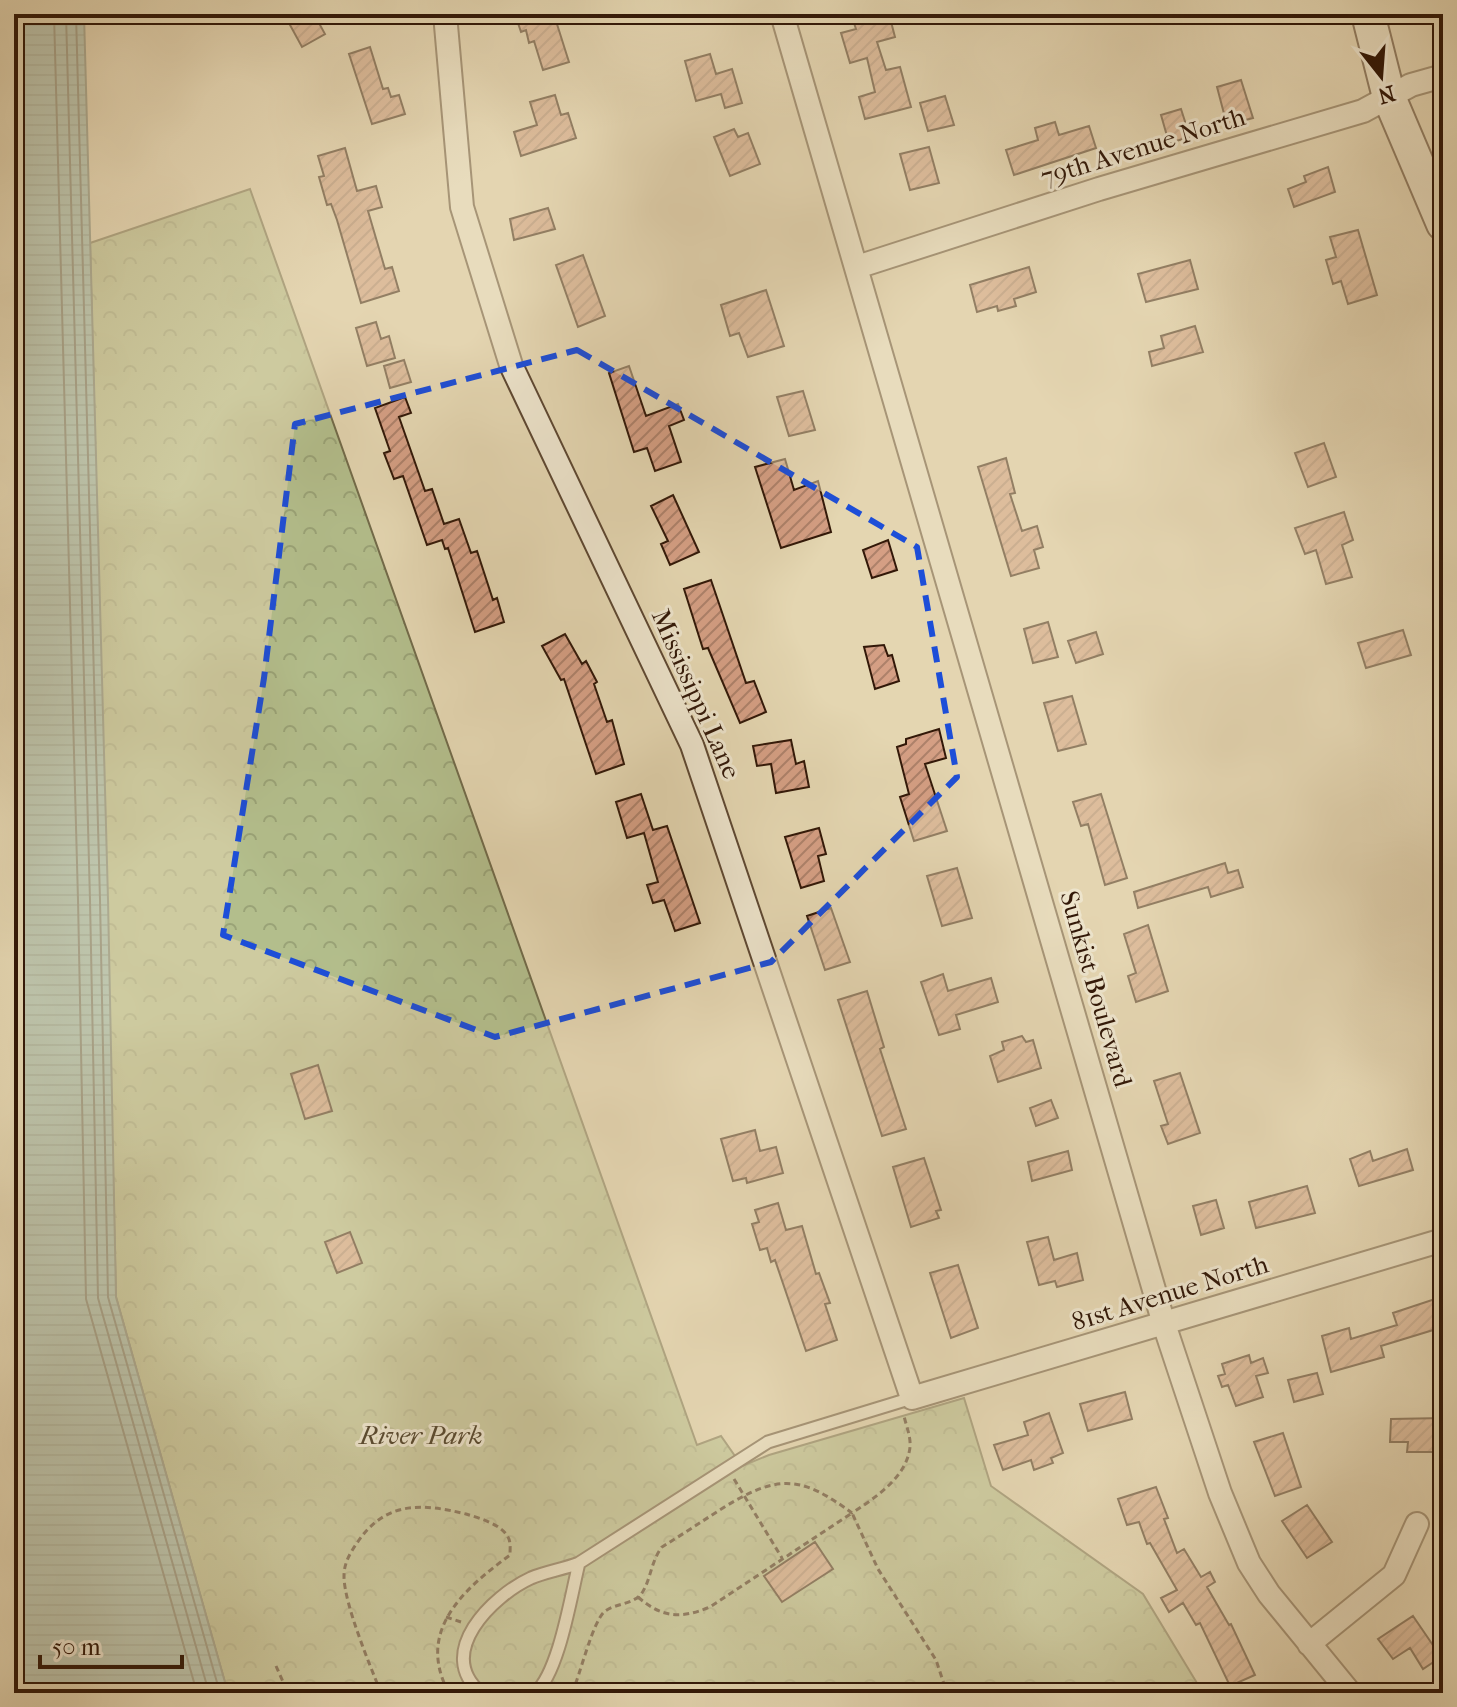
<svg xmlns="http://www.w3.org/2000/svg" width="1457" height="1707" font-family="'IM FELL French Canon',serif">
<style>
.forest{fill:url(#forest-crowns);stroke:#726b4a;stroke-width:2}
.water{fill:url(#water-rules);stroke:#6d796c;stroke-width:2}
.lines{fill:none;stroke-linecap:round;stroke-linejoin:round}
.shore{stroke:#64685c;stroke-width:2}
.building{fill:url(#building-hatch);stroke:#321808;stroke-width:2}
.lane-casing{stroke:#5e4832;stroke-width:15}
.street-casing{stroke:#5e4832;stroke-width:26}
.secondary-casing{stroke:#321808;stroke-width:36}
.path{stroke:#321808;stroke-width:3;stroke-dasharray:6 4;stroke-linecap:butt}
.lane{stroke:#ede4cc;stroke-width:11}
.street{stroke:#ede4cc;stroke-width:22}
.secondary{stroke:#ede4cc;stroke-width:32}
.marked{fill:none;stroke:#1d4ed8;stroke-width:6;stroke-dasharray:16 10;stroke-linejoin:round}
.labels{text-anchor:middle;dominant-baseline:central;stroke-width:6;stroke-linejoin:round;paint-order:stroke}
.street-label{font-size:26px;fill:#321808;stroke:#ede4cc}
.park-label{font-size:26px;font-style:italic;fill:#594a30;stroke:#ede4cc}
</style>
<defs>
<pattern id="forest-crowns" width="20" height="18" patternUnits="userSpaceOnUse" patternTransform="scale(2)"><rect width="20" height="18" fill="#b3be8c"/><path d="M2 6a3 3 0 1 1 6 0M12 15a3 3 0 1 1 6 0" fill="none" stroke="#9aa377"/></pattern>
<pattern id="water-rules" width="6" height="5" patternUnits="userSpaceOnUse" patternTransform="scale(2)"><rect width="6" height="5" fill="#95b9af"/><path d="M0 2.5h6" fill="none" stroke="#819e95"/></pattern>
<pattern id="building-hatch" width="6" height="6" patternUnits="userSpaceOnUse" patternTransform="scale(2)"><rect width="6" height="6" fill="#d59f84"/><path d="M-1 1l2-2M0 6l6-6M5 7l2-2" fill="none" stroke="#ad816a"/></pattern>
</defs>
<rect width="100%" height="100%" fill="#e4d6b1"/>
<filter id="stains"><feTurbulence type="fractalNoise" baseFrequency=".0025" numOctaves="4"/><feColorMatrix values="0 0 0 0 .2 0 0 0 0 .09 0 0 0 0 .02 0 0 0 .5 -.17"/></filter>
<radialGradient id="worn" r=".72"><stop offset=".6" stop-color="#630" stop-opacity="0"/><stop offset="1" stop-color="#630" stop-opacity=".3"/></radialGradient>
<path class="forest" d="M 250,189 L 697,1445 L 721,1436 L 742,1466 L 769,1455 L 964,1398 L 991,1486 L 1143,1594 L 1203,1693 L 228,1693 L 116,1297 L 90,243 Z"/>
<path class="water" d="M 14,14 L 84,14 L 108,900 L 116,1297 L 228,1693 L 14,1693 Z"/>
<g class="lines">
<path class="shore" d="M 54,14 L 78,900 L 86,1299 L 197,1693
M 66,14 L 90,900 L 98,1298 L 209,1693
M 76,14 L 100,900 L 108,1297 L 220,1693"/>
</g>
<path class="building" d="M 284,14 L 314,14 L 325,34 L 302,47 Z
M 515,14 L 566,14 L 566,18 L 556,21 L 569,62 L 543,70 L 534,41 L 529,43 L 526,30 L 521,32 Z
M 863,14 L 889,14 L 895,37 L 877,42 L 886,70 L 900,67 L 911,107 L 865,119 L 859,97 L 875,92 L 867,58 L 850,63 L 841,33 L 856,29 L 854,23 L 864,20 Z
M 370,47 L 383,89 L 388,88 L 391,97 L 399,95 L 405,114 L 372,124 L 349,54 Z
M 710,54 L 716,74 L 732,69 L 742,103 L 725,108 L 721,94 L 696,101 L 685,61 Z
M 1241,80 L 1253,118 L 1227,125 L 1217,87 Z
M 555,95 L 561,115 L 568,113 L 576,138 L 521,156 L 514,132 L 537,125 L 530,102 Z
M 945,96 L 954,125 L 928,131 L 920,103 Z
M 1181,109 L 1190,137 L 1169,143 L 1161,115 Z
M 1055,122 L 1059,135 L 1089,126 L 1096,148 L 1014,175 L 1006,150 L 1038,140 L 1035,128 Z
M 734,129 L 738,137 L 748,133 L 760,164 L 730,176 L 714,137 Z
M 929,147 L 939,183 L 910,190 L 900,154 Z
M 345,148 L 357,191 L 376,186 L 382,207 L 368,211 L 385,269 L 392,267 L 399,291 L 361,303 L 337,220 L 331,204 L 327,205 L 319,177 L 324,176 L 318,156 Z
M 1328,167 L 1335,192 L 1294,207 L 1288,189 L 1306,182 L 1304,176 Z
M 548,208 L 555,229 L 514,240 L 510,219 Z
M 1358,230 L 1377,295 L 1348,304 L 1341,281 L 1333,284 L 1326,260 L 1336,257 L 1330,237 Z
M 583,255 L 605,316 L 578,327 L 556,265 Z
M 1190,260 L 1198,289 L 1146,302 L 1138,274 Z
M 1029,267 L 1036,292 L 1014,299 L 1016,306 L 998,311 L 997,306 L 977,312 L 970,285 Z
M 766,290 L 784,346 L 748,357 L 739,333 L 730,336 L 721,305 Z
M 376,322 L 381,339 L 389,336 L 395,358 L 367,366 L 356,328 Z
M 1195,326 L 1203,352 L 1152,366 L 1149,352 L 1164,348 L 1161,336 Z
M 404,360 L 411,382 L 390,388 L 384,366 Z
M 629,366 L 646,416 L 678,404 L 684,420 L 669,426 L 681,462 L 655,471 L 647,448 L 634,452 L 609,373 Z
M 803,391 L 815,430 L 789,436 L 777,397 Z
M 405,397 L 411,413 L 399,417 L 425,491 L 432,489 L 444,524 L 459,519 L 471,553 L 477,551 L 493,600 L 497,598 L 504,622 L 475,632 L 448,548 L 445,549 L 442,540 L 427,545 L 403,476 L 394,479 L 384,453 L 390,451 L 375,408 Z
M 1324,443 L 1336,477 L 1308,487 L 1295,453 Z
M 1006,458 L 1015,493 L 1010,494 L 1022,531 L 1037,526 L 1043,547 L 1034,550 L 1039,568 L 1011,576 L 978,467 Z
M 785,459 L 794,490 L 818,481 L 831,532 L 781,548 L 755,467 Z
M 673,495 L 699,552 L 670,565 L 661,544 L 668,541 L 651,506 Z
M 1344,512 L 1353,540 L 1342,545 L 1352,577 L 1326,584 L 1316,550 L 1305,554 L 1295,528 Z
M 888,540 L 897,570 L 872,578 L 863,550 Z
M 711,580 L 746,683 L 754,681 L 766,712 L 740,723 L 708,648 L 703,649 L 684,589 Z
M 1048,622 L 1058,657 L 1033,663 L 1024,629 Z
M 1403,630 L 1411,655 L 1366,668 L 1358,643 Z
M 1096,632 L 1103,654 L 1076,663 L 1068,641 Z
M 565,634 L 582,664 L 586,661 L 597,682 L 594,684 L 607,722 L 612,720 L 624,764 L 596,774 L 564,679 L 561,680 L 542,646 Z
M 884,645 L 888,656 L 892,655 L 899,681 L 875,689 L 864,647 Z
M 1072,696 L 1086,744 L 1058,751 L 1044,703 Z
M 939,729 L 946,758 L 925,764 L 947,831 L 914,841 L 900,797 L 909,794 L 897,747 L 906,744 L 906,739 Z
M 791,740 L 796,764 L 804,761 L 809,787 L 776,793 L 771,764 L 757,766 L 753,746 Z
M 641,794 L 653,830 L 667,826 L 700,923 L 675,931 L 664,900 L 653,903 L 647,885 L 658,882 L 644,833 L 627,838 L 616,802 Z
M 1101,794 L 1127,878 L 1105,885 L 1088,824 L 1081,826 L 1073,802 Z
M 819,828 L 826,854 L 818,856 L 824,881 L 801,888 L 785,837 Z
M 1225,863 L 1228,873 L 1238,870 L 1243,887 L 1211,897 L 1208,887 L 1138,908 L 1134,892 Z
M 957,868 L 972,918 L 942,926 L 927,876 Z
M 831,908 L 850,962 L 825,970 L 807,916 Z
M 1148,925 L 1168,991 L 1136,1002 L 1128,976 L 1136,973 L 1124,934 Z
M 943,974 L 948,991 L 991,978 L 998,1002 L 956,1015 L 960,1029 L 939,1035 L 921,982 Z
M 867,991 L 884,1047 L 880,1049 L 906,1129 L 882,1136 L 838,1000 Z
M 1022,1036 L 1026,1042 L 1033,1040 L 1041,1068 L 998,1082 L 990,1056 L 1004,1050 L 1002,1042 Z
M 318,1065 L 332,1111 L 305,1119 L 291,1074 Z
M 1180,1073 L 1200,1133 L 1168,1144 L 1161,1126 L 1168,1124 L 1154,1081 Z
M 1051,1100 L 1058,1118 L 1036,1126 L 1030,1108 Z
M 755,1130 L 760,1151 L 776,1147 L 783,1173 L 747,1183 L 746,1178 L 733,1181 L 721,1139 Z
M 1407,1149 L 1413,1170 L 1359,1186 L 1350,1159 L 1370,1151 L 1373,1161 Z
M 1068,1151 L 1072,1170 L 1032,1181 L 1028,1162 Z
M 924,1158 L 941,1210 L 936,1211 L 939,1218 L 911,1227 L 893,1167 Z
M 1307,1186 L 1315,1213 L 1256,1228 L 1249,1202 Z
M 1216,1200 L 1224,1228 L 1201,1235 L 1193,1206 Z
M 778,1203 L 786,1230 L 802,1226 L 816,1274 L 819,1273 L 830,1303 L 825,1304 L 837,1340 L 806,1351 L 775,1260 L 771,1262 L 767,1248 L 760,1250 L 752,1224 L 759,1222 L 755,1210 Z
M 350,1232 L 362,1263 L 337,1273 L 325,1242 Z
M 1048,1237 L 1054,1260 L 1077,1253 L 1083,1280 L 1057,1287 L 1055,1281 L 1039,1285 L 1027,1242 Z
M 958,1265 L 978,1328 L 951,1338 L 930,1273 Z
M 1435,1299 L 1443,1327 L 1381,1346 L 1384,1357 L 1331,1372 L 1322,1336 L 1349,1328 L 1351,1339 L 1397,1325 L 1393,1313 Z
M 1249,1355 L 1251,1363 L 1263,1358 L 1268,1373 L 1256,1376 L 1263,1397 L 1236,1406 L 1228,1385 L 1222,1387 L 1218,1376 L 1225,1374 L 1222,1364 Z
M 1317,1373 L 1323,1394 L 1294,1402 L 1288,1380 Z
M 1125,1392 L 1132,1419 L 1088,1431 L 1080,1404 Z
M 1049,1413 L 1063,1453 L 1051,1458 L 1053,1463 L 1034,1470 L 1031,1460 L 1003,1470 L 994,1445 L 1028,1435 L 1024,1422 Z
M 1443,1418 L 1441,1452 L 1407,1452 L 1408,1442 L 1390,1442 L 1391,1419 Z
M 1283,1433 L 1301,1487 L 1275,1496 L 1254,1442 Z
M 1156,1487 L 1168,1518 L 1164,1519 L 1177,1553 L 1184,1549 L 1201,1577 L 1210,1572 L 1215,1582 L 1207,1587 L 1229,1625 L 1231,1624 L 1255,1675 L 1230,1686 L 1200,1623 L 1196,1625 L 1183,1603 L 1169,1612 L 1161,1598 L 1177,1590 L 1150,1543 L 1147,1544 L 1139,1522 L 1127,1525 L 1118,1499 Z
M 1307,1505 L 1332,1542 L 1307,1558 L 1282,1521 Z
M 815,1542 L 833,1569 L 782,1602 L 764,1576 Z
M 1413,1616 L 1441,1657 L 1423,1669 L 1410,1648 L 1393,1659 L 1378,1639 Z"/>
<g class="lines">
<g class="lane-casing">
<path id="lane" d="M 481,1693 C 434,1653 492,1596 531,1578 C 545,1572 564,1569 579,1563 L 768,1442 L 912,1398
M 535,1693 C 559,1673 571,1595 579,1563"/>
</g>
<g class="street-casing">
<path id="street" d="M 445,14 L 462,207 L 511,365 L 692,745 L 912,1398 L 1443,1240
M 782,14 L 1164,1324 L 1220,1493 L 1249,1563 L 1269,1594 L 1350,1693
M 857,267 L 1099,189 L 1363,111 L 1411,85 L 1443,76
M 1309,1644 L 1394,1575 L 1417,1524"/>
</g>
<g class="secondary-casing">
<path id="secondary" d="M 1368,14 L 1389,97 L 1443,224"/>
</g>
<path class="path" d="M 734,1479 L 782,1558
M 638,1597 C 662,1618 681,1619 710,1607 L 852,1513 L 878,1569 L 936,1660 L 947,1693
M 446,1617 L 461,1622
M 276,1666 L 288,1693
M 381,1693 C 370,1665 344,1604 344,1576 C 344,1563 350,1553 357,1543 C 385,1501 421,1503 466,1514 C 479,1518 501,1524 508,1537 C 511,1542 510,1550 510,1555 C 464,1589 415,1631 449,1693
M 420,1693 L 444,1684
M 572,1693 C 580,1675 592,1624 604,1612 C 615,1603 633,1605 642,1593 C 651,1579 651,1561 662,1547 C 683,1534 704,1520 726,1506 C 779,1474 802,1476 852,1513 C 875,1498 907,1477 910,1447 C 911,1437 906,1425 904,1416"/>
<use href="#lane" class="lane"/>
<use href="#street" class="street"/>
<use href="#secondary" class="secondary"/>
</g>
<path d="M0 0H1457V1707H0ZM 577,350 L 917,547 L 957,777 L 771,962 L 495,1037 L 223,935 L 264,678 L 295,424 Z" fill="#e4d6b1" fill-opacity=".55" fill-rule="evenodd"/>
<path class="marked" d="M 577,350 L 917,547 L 957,777 L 771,962 L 495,1037 L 223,935 L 264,678 L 295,424 Z"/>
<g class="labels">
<g class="street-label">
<text transform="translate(1143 147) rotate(-17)">79th Avenue North</text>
<text transform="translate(696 694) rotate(66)">Mississippi Lane</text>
<text transform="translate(1096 989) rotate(74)">Sunkist Boulevard</text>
<text transform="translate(1170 1293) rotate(-17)">81st Avenue North</text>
</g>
<g class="park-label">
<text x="421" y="1435">River Park</text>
</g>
</g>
<rect width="1457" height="1707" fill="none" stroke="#e4d6b1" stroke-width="48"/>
<rect x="16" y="16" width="1425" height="1675" fill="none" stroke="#321808" stroke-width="4"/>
<rect x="24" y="24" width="1409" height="1659" fill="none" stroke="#321808" stroke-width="2"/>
<g transform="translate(1381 76) rotate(163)" stroke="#ede4cc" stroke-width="6" paint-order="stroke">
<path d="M0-6L14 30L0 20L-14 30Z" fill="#321808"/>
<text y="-12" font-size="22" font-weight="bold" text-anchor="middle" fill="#321808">N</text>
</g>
<path d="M40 1655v12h142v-12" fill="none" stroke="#321808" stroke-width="4"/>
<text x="52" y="1655" font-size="24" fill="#321808" stroke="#ede4cc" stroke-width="6" paint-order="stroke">50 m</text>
<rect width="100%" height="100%" filter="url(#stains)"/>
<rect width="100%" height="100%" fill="url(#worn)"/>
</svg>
